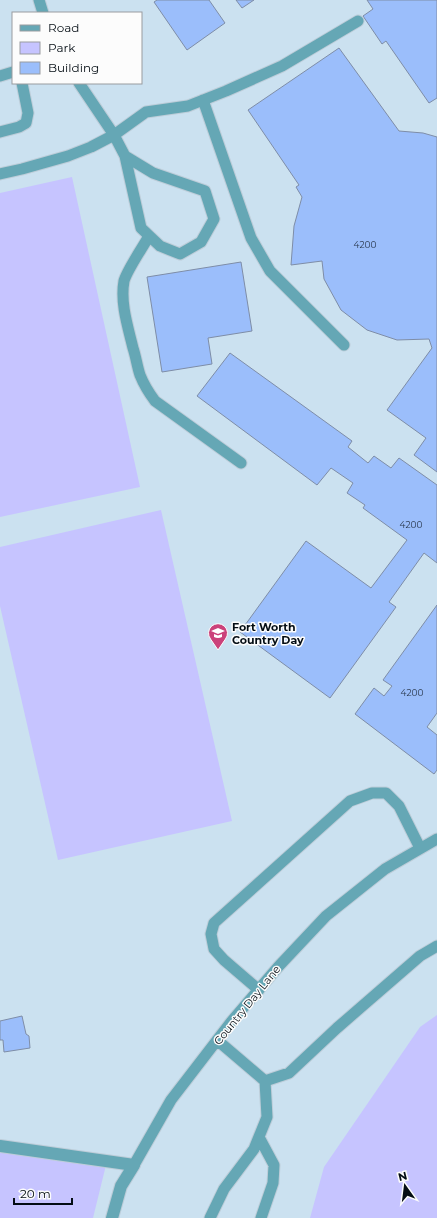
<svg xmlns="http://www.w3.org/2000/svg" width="437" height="1218" font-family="Montserrat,sans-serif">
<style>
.built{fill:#cbe1f0;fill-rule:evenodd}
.green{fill:#c6c4ff}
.building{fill:#9bbefb;stroke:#7e8da7}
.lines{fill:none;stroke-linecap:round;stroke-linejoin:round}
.lane-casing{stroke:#bdcdd9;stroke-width:13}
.street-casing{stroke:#bdcdd9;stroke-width:14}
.lane{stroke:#65a7b5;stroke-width:11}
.street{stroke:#65a7b5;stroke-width:12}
.labels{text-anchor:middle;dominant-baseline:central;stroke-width:3;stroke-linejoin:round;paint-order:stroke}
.number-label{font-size:9px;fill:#2a394e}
.poi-label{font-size:11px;font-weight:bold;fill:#040d14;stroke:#fcfcfc;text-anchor:start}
.street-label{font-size:11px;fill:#040d14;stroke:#fcfcfc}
</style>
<rect width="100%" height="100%" fill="#e0f2ff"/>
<path class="built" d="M 0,0 L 437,0 L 437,1218 L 0,1218 ZM 13,13 L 141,13 L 141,83 L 13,83 Z"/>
<path class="green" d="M 72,177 L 140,487 L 0,517 L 0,193 Z
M 161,510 L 232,821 L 58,860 L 0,606 L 0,547 Z
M 437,1015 L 437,1218 L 310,1218 L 324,1167 L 420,1027 Z
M 0,1151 L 107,1161 L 93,1218 L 0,1218 Z"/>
<path class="building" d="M 157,0 L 209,0 L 225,23 L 187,50 L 154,2 Z
M 236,0 L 254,0 L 242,8 Z
M 367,0 L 437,0 L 437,98 L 429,103 L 386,41 L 382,44 L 363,16 L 373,9 Z
M 339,48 L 399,131 L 423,133 L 437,137 L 437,472 L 414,455 L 426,438 L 387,410 L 432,348 L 429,339 L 397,340 L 367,330 L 341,310 L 324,279 L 322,261 L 291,265 L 294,226 L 302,197 L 296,187 L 299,185 L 248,110 Z
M 241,262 L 252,331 L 208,338 L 212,364 L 162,372 L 147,277 Z
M 230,353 L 352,441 L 348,447 L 368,463 L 374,456 L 391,468 L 399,458 L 437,485 L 437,563 L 424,553 L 389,602 L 396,607 L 330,698 L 240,632 L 306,541 L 371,588 L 407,540 L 363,508 L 365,505 L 347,493 L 353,483 L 331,468 L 317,485 L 197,396 Z
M 437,605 L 437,713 L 427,727 L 437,735 L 437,770 L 434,774 L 355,714 L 374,688 L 384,696 L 392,686 L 383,680 Z
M 22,1016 L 26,1034 L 29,1036 L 30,1048 L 4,1052 L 3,1040 L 0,1040 L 0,1021 Z"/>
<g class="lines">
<g class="lane-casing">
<path id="lane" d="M 39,0 L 43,13
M 0,76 L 13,72
M 79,83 L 114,135 L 125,156 L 141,228 L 160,246 L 180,254 L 201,242 L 214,219 L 205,191 L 153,173 L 125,156
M 203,100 L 251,238 L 270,271 L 344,345
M 0,132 L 19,127 L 26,123 L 28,113 L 22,83
M 0,174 L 22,169 L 68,156 L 91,147 L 114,135 L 146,112 L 188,106 L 226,91 L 282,66 L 358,21
M 149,236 C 143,247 127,270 124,281 C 120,303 128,327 133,348 C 136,357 137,366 140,375 C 144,385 149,393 155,401 L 241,463
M 259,990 L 224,960 L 214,949 L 211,934 L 214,923 L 350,801 L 372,793 L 386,793 L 399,806 L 420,848
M 265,1081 L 289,1073 L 337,1028 L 420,956 L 437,946
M 259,1137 L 274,1165 L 273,1183 L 261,1218
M 134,1165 L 171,1100 L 231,1022 L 278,967 L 326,916 L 385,869 L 437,839
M 210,1218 L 224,1189 L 254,1149 L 267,1117 L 265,1081 L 217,1040"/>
</g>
<g class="street-casing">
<path id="street" d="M 0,1146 L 134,1165 L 121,1186 L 112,1218"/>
</g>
<use href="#lane" class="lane"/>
<use href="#street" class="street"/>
</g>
<defs>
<g id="school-pin" transform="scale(1)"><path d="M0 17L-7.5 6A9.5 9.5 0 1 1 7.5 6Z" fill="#cb417a" stroke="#fcfcfc"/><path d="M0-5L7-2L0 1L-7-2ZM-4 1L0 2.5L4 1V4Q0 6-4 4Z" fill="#fff"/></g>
</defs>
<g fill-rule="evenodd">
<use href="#school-pin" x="218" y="633"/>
</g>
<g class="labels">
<g class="number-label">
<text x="365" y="244">4200</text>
<text x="411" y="524">4200</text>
<text x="412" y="692">4200</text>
</g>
<g class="poi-label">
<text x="232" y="627">Fort Worth<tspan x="232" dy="13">Country Day</tspan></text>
</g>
<g class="street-label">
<text transform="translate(247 1005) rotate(-51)">Country Day Lane</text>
</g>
</g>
<rect x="12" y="12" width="130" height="72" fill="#fcfcfc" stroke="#999c9f"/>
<rect x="20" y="25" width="20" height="6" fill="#65a7b5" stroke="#999c9f"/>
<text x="48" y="32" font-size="12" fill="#040d14">Road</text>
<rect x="20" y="42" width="20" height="12" fill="#c6c4ff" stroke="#999c9f"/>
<text x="48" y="52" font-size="12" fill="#040d14">Park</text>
<rect x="20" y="62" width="20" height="12" fill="#9bbefb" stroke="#999c9f"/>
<text x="48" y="72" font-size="12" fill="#040d14">Building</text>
<g transform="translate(405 1186) rotate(346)" stroke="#fcfcfc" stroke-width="3" paint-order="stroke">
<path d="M0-3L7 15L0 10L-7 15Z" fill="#040d14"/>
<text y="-6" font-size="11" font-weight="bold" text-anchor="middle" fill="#040d14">N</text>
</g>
<path d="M14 1198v6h58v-6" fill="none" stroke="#040d14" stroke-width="2"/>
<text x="20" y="1198" font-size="12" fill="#040d14" stroke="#fcfcfc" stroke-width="3" paint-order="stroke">20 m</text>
</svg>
